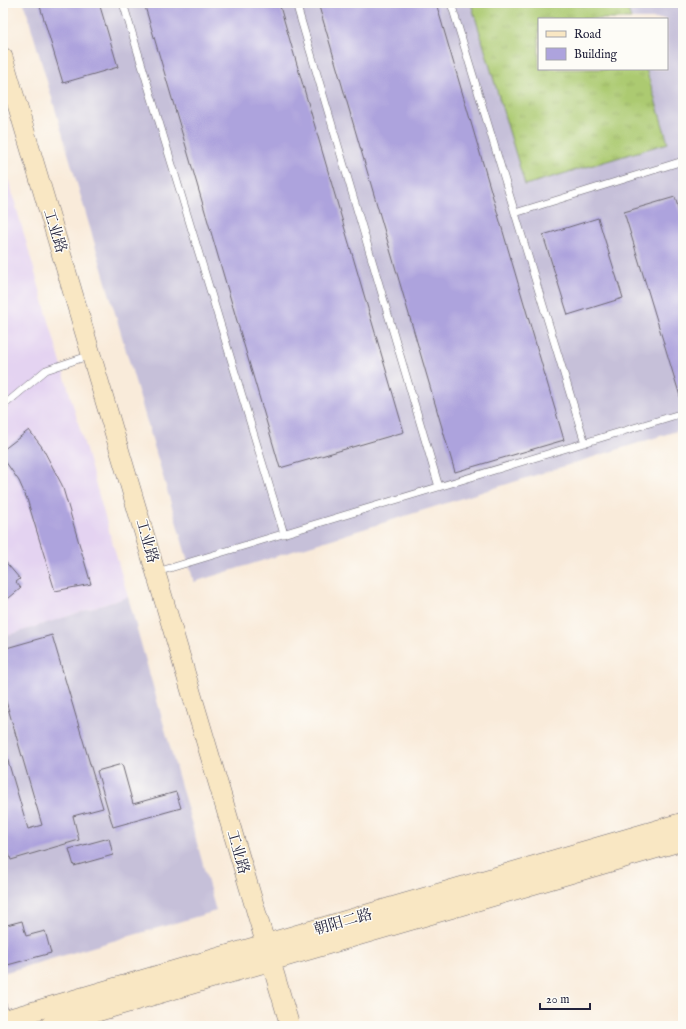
<svg xmlns="http://www.w3.org/2000/svg" width="686" height="1029" font-family="'IM FELL English','Noto Serif SC',serif">
<style>
.built{fill:#e4d3f1}
.industrial{fill:#c6c0d9;fill-rule:evenodd}
.grass{fill:url(#grass-tufts);stroke:#677656}
.building{fill:#ada3dd}
.lines{fill:none;stroke-linecap:round;stroke-linejoin:round}
.lane-casing{stroke:#6d6873;stroke-width:8}
.secondary-casing{stroke:#6d6873;stroke-width:20}
.lane{stroke:#fff;stroke-width:7}
.secondary{stroke:#f9e7c3;stroke-width:19}
.labels{text-anchor:middle;dominant-baseline:central;stroke-width:3;stroke-linejoin:round;paint-order:stroke}
.street-label{font-size:15px;fill:#22223b;stroke:#fdfcf7}
</style>
<defs>
<pattern id="grass-tufts" width="24" height="20" patternUnits="userSpaceOnUse"><rect width="24" height="20" fill="#acca71"/><path d="M3 7l-1-3M5 7V3M7 7l1-3M15 17l-1-3M17 17v-4M19 17l1-3" fill="none" stroke="#94ad63"/></pattern>
</defs>
<rect width="100%" height="100%" fill="#fdfcf7"/>
<filter id="ink" filterUnits="userSpaceOnUse"><feTurbulence type="fractalNoise" baseFrequency=".025" numOctaves="2"/><feDisplacementMap in="SourceGraphic" scale="8" xChannelSelector="R" yChannelSelector="G"/><feConvolveMatrix kernelMatrix="1 2 1 2 8 2 1 2 1" color-interpolation-filters="sRGB"/></filter>
<filter id="wash" filterUnits="userSpaceOnUse"><feTurbulence type="fractalNoise" baseFrequency=".012" numOctaves="4" result="noise"/><feDisplacementMap in="SourceGraphic" scale="16" xChannelSelector="R" yChannelSelector="G"/><feGaussianBlur stdDeviation="0.9" result="paint"/><feColorMatrix in="noise" values="0 0 0 0 0 0 0 0 0 0 0 0 0 0 0 0 0 1.4 0 .05"/><feComposite in="paint" operator="in"/></filter>
<g filter="url(#wash)">
<rect width="100%" height="100%" fill="#f9ebda"/>
<path class="built" d="M 3,161 L 128,597 L 3,637 Z"/>
<path class="industrial" d="M 24,3 L 683,3 L 683,429 L 194,582 ZM 539,19 L 667,19 L 667,69 L 539,69 Z
M 128,597 L 216,911 L 3,973 L 3,637 Z"/>
<path class="grass" d="M 471,3 L 626,3 L 631,19 L 539,19 L 539,69 L 646,69 L 668,143 L 525,185 Z"/>
<g id="blocks">
<path class="building" d="M 39,3 L 99,3 L 118,67 L 63,83 Z
M 144,3 L 279,3 L 404,432 L 280,468 Z
M 318,3 L 436,3 L 564,440 L 455,472 Z
M 675,197 L 683,224 L 683,406 L 624,212 Z
M 598,218 L 623,298 L 568,315 L 543,235 Z
M 29,430 L 42,447 L 62,485 L 91,584 L 55,591 L 27,499 L 19,481 L 3,458 L 3,450 Z
M 3,559 L 20,579 L 16,582 L 21,588 L 3,603 Z
M 52,635 L 103,808 L 73,816 L 79,840 L 11,860 L 3,837 L 3,744 L 28,829 L 42,825 L 3,691 L 3,649 Z
M 122,764 L 133,804 L 176,792 L 181,808 L 113,827 L 97,771 Z
M 109,838 L 113,855 L 74,866 L 69,849 Z
M 22,921 L 26,936 L 45,931 L 51,953 L 4,966 L 3,926 Z"/>
</g>
</g>
<g filter="url(#ink)">
<use href="#blocks" fill-opacity="0" stroke="#6d6873" stroke-width="1"/>
<g class="lines">
<g class="lane-casing">
<path id="lane" d="M 123,3 L 284,534
M 296,3 L 439,487
M 451,3 L 585,443
M 3,101 L 15,97
M 515,213 L 683,161
M 3,406 L 46,370 L 91,355
M 157,572 L 683,413
M 3,1006 L 7,1019"/>
</g>
<g class="secondary-casing">
<path id="secondary" d="M 3,57 L 290,1026
M 3,1020 L 683,822
M 49,1026 L 683,841"/>
</g>
<use href="#lane" class="lane"/>
<use href="#secondary" class="secondary"/>
</g>
</g>
<g class="labels">
<g class="street-label">
<text transform="translate(55 231) rotate(73)">工业路</text>
<text transform="translate(147 541) rotate(74)">工业路</text>
<text transform="translate(238 852) rotate(74)">工业路</text>
<text transform="translate(343 922) rotate(-16)">朝阳二路</text>
</g>
</g>
<rect width="686" height="1029" fill="none" stroke="#fdfcf7" stroke-width="16"/>
<rect x="538" y="18" width="130" height="52" fill="#fdfcf7" stroke="#a5a5ac"/>
<rect x="546" y="31" width="20" height="6" fill="#f9e7c3" stroke="#a5a5ac"/>
<text x="574" y="38" font-size="12" fill="#22223b">Road</text>
<rect x="546" y="48" width="20" height="12" fill="#ada3dd" stroke="#a5a5ac"/>
<text x="574" y="58" font-size="12" fill="#22223b">Building</text>
<path d="M540 1003v6h50v-6" fill="none" stroke="#22223b" stroke-width="2"/>
<text x="546" y="1003" font-size="12" fill="#22223b" stroke="#fdfcf7" stroke-width="3" paint-order="stroke">20 m</text>
</svg>
